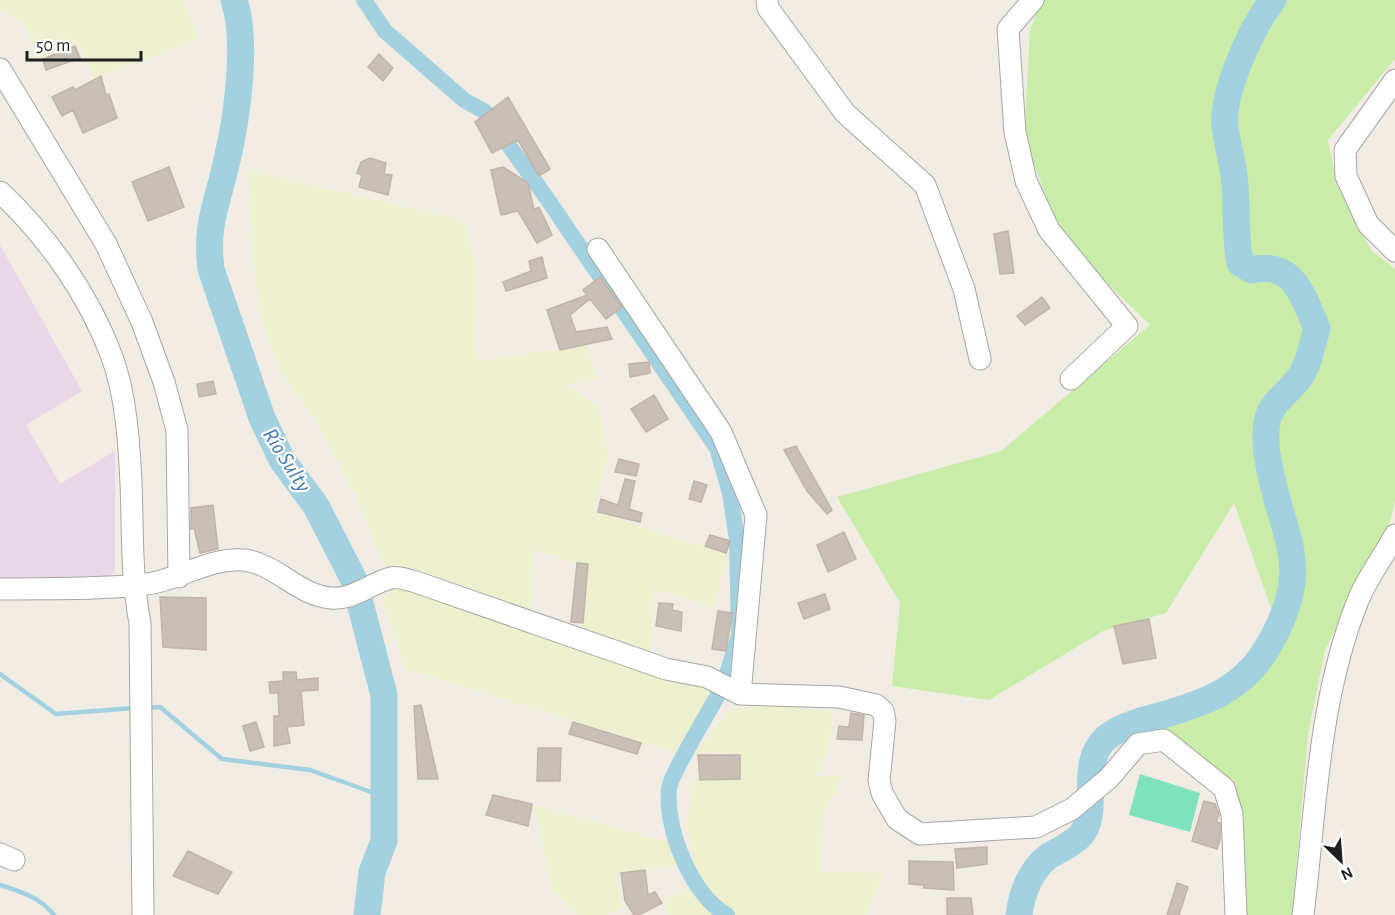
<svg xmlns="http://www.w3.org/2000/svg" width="1395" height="915" font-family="'Alegreya Sans',sans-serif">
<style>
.industrial{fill:#e9d6e6}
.farmland{fill:#edf0cf}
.grass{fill:#c9eca8}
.pitch{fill:#7fe2bd}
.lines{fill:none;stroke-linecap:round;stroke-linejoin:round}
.stream{stroke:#a3d1e0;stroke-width:4.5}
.canal{stroke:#a3d1e0;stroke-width:16}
.river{stroke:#a3d1e0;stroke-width:27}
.building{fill:#c8bfb7;stroke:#c2b3a6;stroke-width:1.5}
.minor-casing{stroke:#a6a6a6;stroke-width:23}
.minor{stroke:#fff;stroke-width:21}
.labels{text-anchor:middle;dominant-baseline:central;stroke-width:4.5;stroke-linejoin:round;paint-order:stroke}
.water-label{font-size:22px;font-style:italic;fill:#4377ab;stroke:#fff}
</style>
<rect width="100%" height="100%" fill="#f0ece4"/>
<path class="industrial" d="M 0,245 L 82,391 L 26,425 L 60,484 L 115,451 L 115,570 L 107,579 L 0,585 Z"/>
<path class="farmland" d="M 0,0 L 183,0 L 199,39 L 95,78 L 78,43 L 41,58 L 25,26 L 0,9 Z
M 248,170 L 464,220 L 477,268 L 475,350 L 480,361 L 588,345 L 595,379 L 566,385 L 599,407 L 608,454 L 594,511 L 729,555 L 713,607 L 654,589 L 651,654 L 580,631 L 584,566 L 534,550 L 531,617 L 384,565 L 354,492 L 317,423 L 279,370 L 261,317 L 253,265 Z
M 398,588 L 420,591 L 713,690 L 678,753 L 406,669 L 383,600 L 390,589 Z
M 752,707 L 796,707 L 833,712 L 828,753 L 815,776 L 845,775 L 824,812 L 821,871 L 883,873 L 867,915 L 669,915 L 663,899 L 697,886 L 717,907 L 695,870 L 688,829 L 690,781 L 740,778 L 739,754 L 696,752 L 729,710 Z
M 534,805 L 677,844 L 685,863 L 617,875 L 622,908 L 606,915 L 578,915 L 552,890 Z"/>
<path class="grass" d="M 1042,0 L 1395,0 L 1395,59 L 1328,140 L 1337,185 L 1371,250 L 1395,269 L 1395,500 L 1391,519 L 1325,650 L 1308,734 L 1292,915 L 1240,915 L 1240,850 L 1234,780 L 1128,728 C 1215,702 1233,696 1272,611 L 1234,503 L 1166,613 L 1103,631 L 989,700 L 892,686 L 900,603 L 837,497 L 1001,451 L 1150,325 L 1062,239 L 1024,138 L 1030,29 Z"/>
<path class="pitch" d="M 1140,774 L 1200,793 L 1190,832 L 1129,815 Z"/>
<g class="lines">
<path class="stream" d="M 0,674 L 56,714 L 134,708
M 146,708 L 160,707 L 222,759 L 310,770 L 385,797
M 0,885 C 21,892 40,897 54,915"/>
<path class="canal" d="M 364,0 L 385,31 L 464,100 L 484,111 L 546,197 L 717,448 L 730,493 L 737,540 L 739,635 L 726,677
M 723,686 C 714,704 670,774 669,789 C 665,829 691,894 727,915"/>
<path class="river" d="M 234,0 C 248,41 237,118 227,160 C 218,202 205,224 211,269 L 262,418 L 282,460 L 316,506 L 354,580 L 384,695 L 384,841 L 372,872 L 367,915
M 1019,915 C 1022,893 1030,870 1049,856 C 1059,850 1071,845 1080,836 C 1102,813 1077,764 1106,738 C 1120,727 1139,721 1156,717 C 1205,702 1244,691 1270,643 C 1314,565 1283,541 1269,465 C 1266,450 1264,429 1269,415 C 1274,401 1292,389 1300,377 C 1309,364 1312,344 1317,329 C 1304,298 1294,260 1252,270 L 1240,263 C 1235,235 1237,213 1235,185 C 1234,165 1227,146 1225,126 C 1222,92 1251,28 1273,0"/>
</g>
<path class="building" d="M 75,46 L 80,58 L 46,70 L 43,59 Z
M 379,54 L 393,68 L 383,81 L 368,67 Z
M 101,76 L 106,95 L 109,94 L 117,118 L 83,133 L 73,110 L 62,116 L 52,97 L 73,87 L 75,90 Z
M 508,97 L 550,169 L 539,176 L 518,140 L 492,153 L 475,122 Z
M 370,158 L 386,163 L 384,174 L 392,175 L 388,195 L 359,187 L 362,175 L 357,173 L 361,162 Z
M 169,167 L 184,207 L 148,221 L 132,182 Z
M 503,167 L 528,183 L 534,210 L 539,207 L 552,235 L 537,243 L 518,211 L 501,215 L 491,170 Z
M 1008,231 L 1014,273 L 1000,274 L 994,234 Z
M 542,257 L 547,278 L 506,291 L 503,282 L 531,271 L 529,261 Z
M 600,277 L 622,307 L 606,319 L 590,299 L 570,315 L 576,332 L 607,327 L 612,339 L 560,350 L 547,310 L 587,295 L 583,290 Z
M 1042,297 L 1050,308 L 1025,325 L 1017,316 Z
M 649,362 L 650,373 L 630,377 L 629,364 Z
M 213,381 L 216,394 L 199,397 L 197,384 Z
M 654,395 L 668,419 L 646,432 L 631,409 Z
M 796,446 L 832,510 L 827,514 L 807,491 L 784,450 Z
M 619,459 L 639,464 L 636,476 L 615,472 Z
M 625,479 L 635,481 L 629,509 L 642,513 L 640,522 L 598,512 L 601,499 L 618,505 Z
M 694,481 L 707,485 L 701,502 L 689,499 Z
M 213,505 L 218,549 L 200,553 L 194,528 L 191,529 L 191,508 Z
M 844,532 L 856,559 L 828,572 L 817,545 Z
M 710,535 L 730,541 L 726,553 L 705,546 Z
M 577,563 L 588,564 L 583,623 L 571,622 Z
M 825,594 L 830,609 L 804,619 L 798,603 Z
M 160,597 L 206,598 L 206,650 L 163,647 Z
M 659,603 L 673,604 L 672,610 L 682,612 L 681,631 L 656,626 Z
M 718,611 L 732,613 L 726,651 L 712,649 Z
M 1149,619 L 1156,658 L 1123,664 L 1114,626 Z
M 283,672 L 296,672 L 297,680 L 318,678 L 318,690 L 301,691 L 304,725 L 287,727 L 290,743 L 274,746 L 274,716 L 279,716 L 278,693 L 270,693 L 269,682 L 283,681 Z
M 421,705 L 438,779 L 418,779 L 414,706 Z
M 851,713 L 864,715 L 862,740 L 837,739 L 839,726 L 849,727 Z
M 256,722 L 264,747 L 250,751 L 243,726 Z
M 573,722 L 641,743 L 637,754 L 569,734 Z
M 538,748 L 561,748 L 560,781 L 537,781 Z
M 698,755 L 740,755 L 740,779 L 700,780 Z
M 493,795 L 532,804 L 528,826 L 486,815 Z
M 1204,801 L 1215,804 L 1219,814 L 1216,822 L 1220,823 L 1220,839 L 1217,849 L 1192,841 Z
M 987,847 L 987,864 L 957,868 L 955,849 Z
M 188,851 L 232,872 L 218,894 L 173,876 Z
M 909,861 L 953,862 L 954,890 L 924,888 L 924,885 L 909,884 Z
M 645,870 L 648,895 L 655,892 L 662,903 L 639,915 L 634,915 L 625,901 L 621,873 Z
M 1177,883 L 1188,887 L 1179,915 L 1167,915 Z
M 947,898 L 971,898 L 973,915 L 947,915 Z"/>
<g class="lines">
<g class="minor-casing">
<path id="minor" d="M 767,0 L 768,8 L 845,113 L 925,185 L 964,289 L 980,359
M 1033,0 L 1008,29 L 1015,132 L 1026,181 L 1049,230 L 1127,326 L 1071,379
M 0,69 L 106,244 L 142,322 L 164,382 L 177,430 L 179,577
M 1395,80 L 1345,150 L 1346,176 L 1368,224 L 1395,251
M 0,192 C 48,237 89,295 112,357 C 126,395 129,442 131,483 C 133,530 131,576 140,623 L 143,915
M 598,249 L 721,432 L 756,515 L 740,694
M 0,589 C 48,588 99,590 147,584 C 179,580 210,557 244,560 C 277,564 297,595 331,598 C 354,600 370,583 391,578 C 397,576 407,580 413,581 L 666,669 L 707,677 L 740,694 L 839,697 L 876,705 L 883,711 L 885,721 L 879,780 L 882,793 L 897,819 L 920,834 L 1036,827 L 1072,809 L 1109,778 L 1138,744 L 1164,740 L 1224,788 L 1232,814 L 1236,915
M 0,854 L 14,860
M 1303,915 C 1316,810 1318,702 1357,603 C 1366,579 1383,558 1395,535"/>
</g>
<use href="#minor" class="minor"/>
</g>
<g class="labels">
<g class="water-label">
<text transform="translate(287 460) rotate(58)">Río Sulty</text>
</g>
</g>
<g transform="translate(1341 861) rotate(155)" stroke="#ffffff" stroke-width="4.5" paint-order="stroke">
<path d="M0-4.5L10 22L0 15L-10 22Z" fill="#1f1f1f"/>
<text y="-9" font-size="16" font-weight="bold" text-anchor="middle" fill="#1f1f1f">N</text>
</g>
<path d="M27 51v9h114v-9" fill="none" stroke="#1f1f1f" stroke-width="3"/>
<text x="36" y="51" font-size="18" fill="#1f1f1f" stroke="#ffffff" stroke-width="4.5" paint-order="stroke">50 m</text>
</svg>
